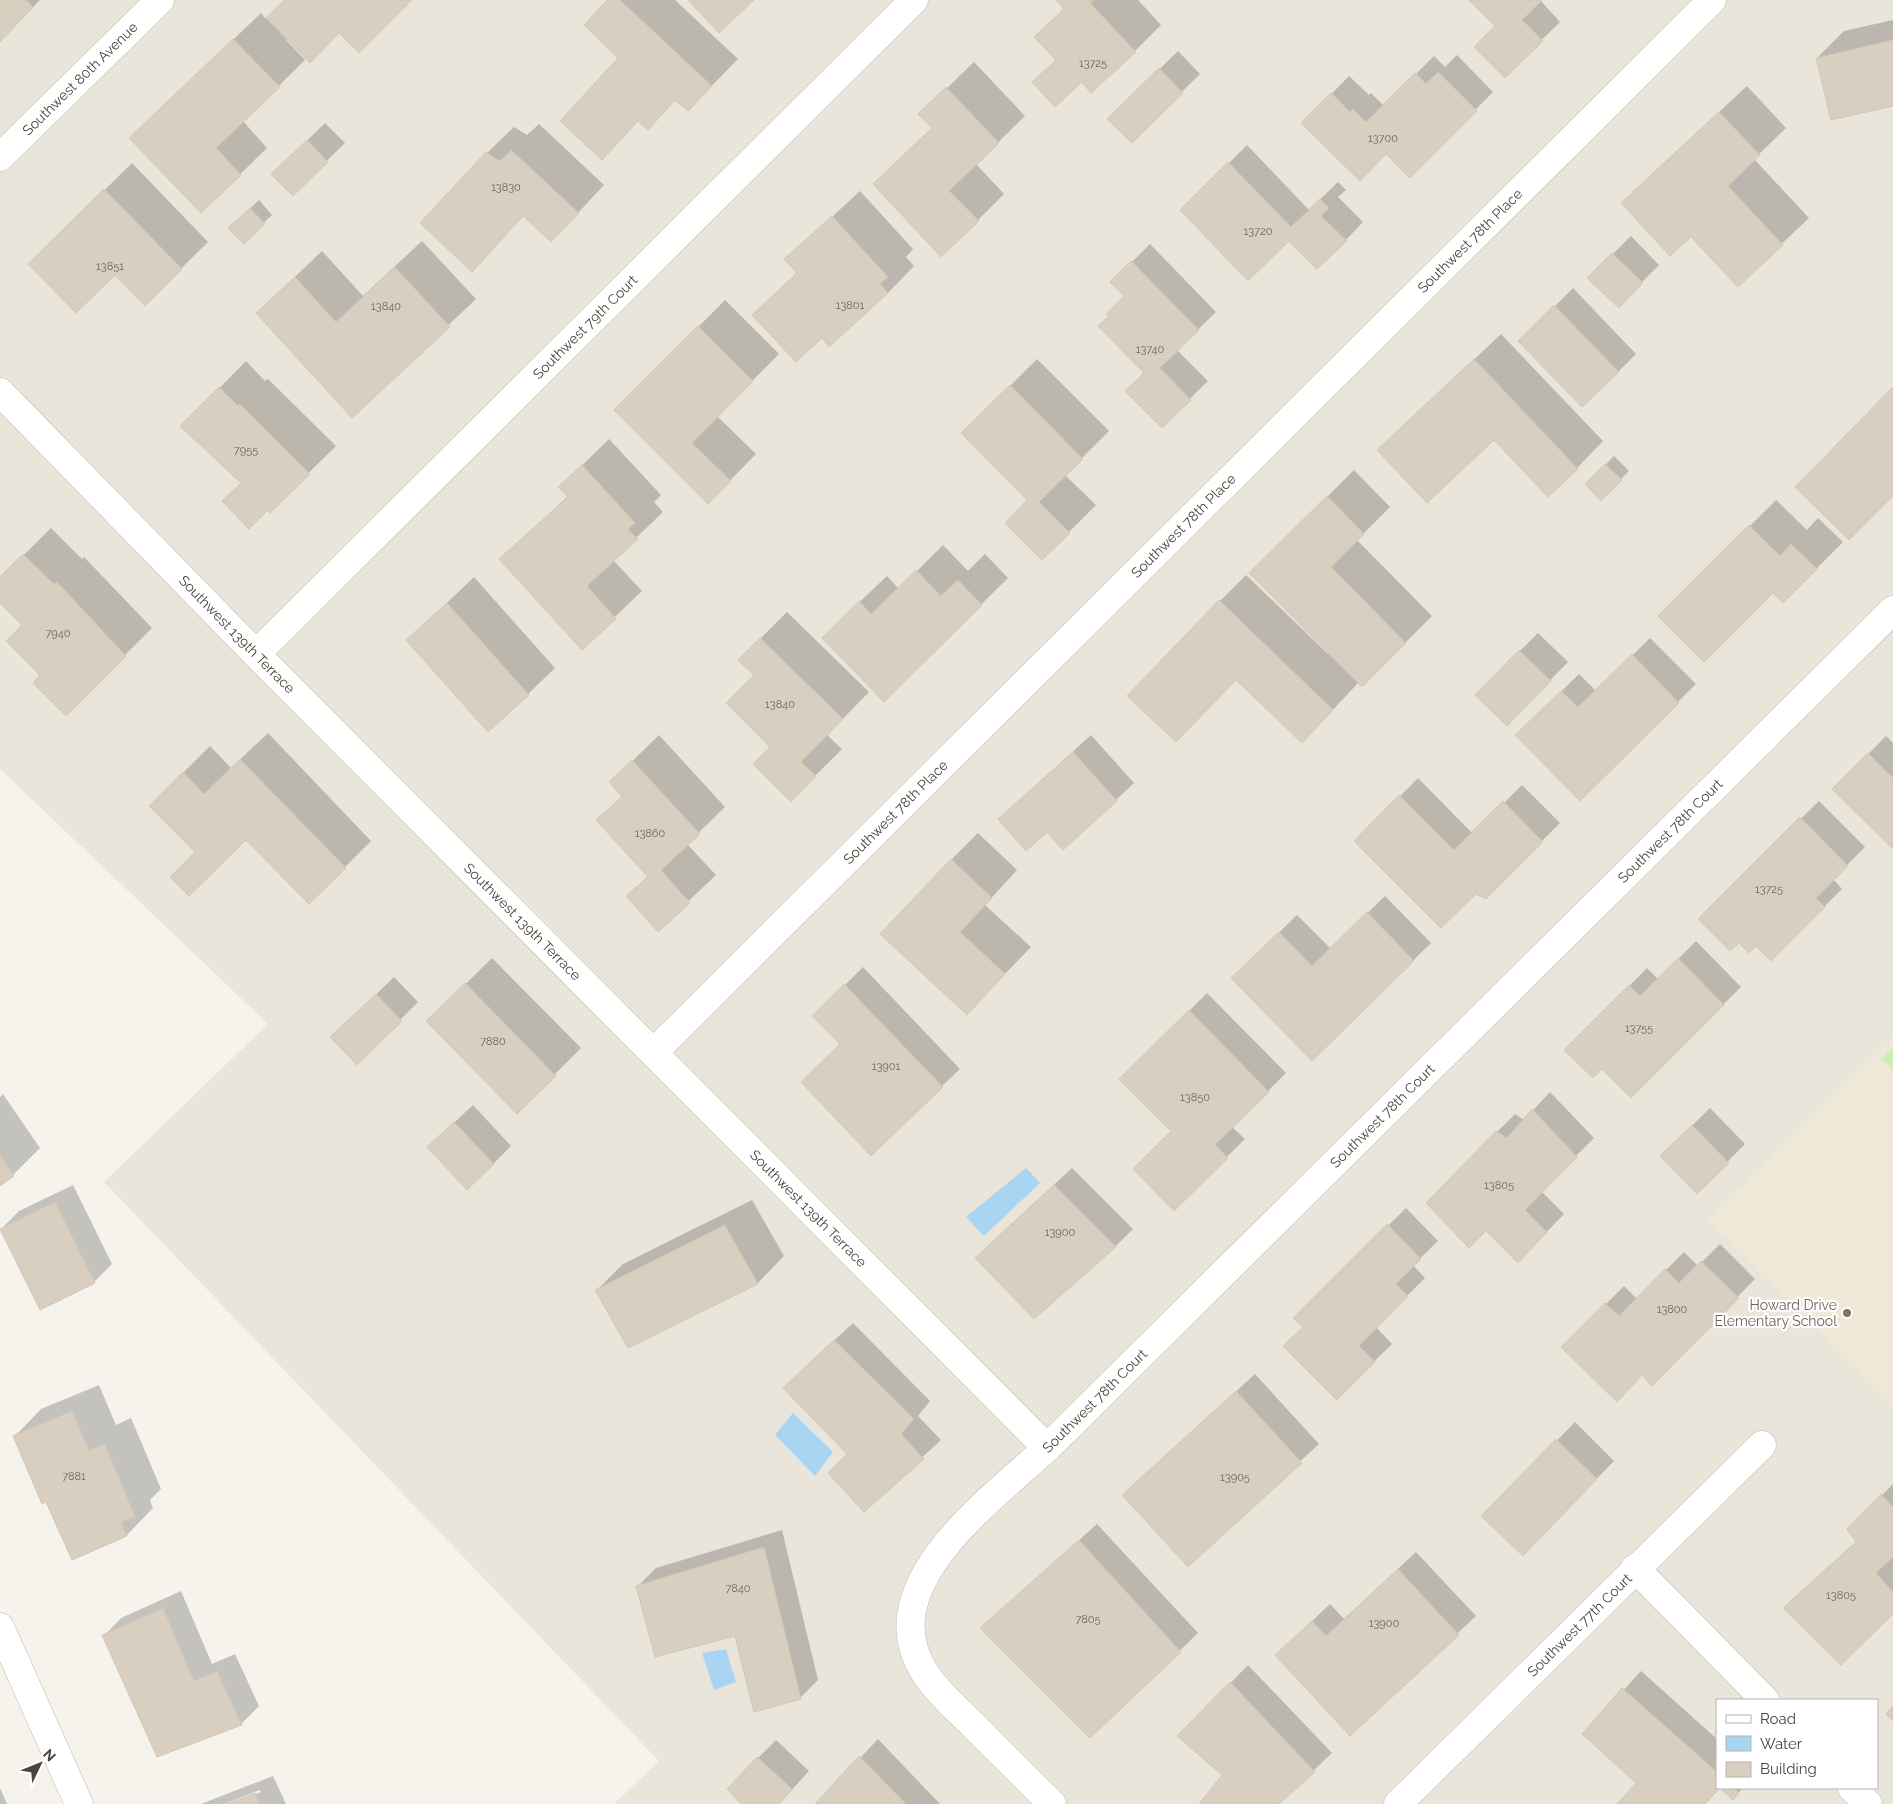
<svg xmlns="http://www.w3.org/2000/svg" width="1893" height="1804" font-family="Raleway,sans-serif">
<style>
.residential{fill:#eae5da;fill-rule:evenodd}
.education{fill:#efe8d6}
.pitch{fill:#d2eab5}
.water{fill:#a9d4f2}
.shadow{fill:#0003}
.building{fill:#d8cfc1;stroke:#d3c7b4}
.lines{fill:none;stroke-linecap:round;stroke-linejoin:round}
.minor-casing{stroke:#c2bbae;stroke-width:29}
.minor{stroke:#fff;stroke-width:28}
.education-dot{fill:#8d6e63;stroke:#fff;stroke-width:2}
.labels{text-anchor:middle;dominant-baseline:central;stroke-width:4.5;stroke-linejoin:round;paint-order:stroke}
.number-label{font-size:11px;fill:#6e675b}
.street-label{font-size:14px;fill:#4b4439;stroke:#fff}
.education-label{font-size:14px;fill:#785e54;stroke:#fff;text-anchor:end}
</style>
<rect width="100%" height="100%" fill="#f6f3ec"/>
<path class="residential" d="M 0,0 L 1893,0 L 1893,1038 L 1709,1220 L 1893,1406 L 1893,1804 L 614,1804 L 659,1761 L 104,1182 L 268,1024 L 0,769 ZM 1717,1700 L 1877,1700 L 1877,1788 L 1717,1788 Z"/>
<path class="education" d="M 1893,1038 L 1893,1406 L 1709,1220 Z"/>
<path class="pitch" d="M 1893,1047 L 1893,1070 L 1882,1059 Z"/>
<path class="water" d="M 1026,1168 L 1040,1183 L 984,1236 L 966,1217 Z
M 793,1413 L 833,1452 L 815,1476 L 775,1435 Z
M 726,1649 L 736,1682 L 714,1690 L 702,1653 Z"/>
<path class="shadow" d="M 0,0 L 40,0 L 0,42 Z
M 286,0 L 410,0 L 339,32 L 286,40 L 305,60 L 243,121 L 267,148 L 201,212 L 131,138 L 261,13 L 266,19 Z
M 608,0 L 675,0 L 738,59 L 688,110 L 676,99 L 648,128 L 639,120 L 620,58 Z
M 1057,0 L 1138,0 L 1161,25 L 1135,51 L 1082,80 L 1034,82 L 1057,59 L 1065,8 Z
M 1471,0 L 1540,0 L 1560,22 L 1505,76 L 1497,26 Z
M 1893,20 L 1893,104 L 1817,58 L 1844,31 Z
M 1178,51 L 1200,74 L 1132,141 L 1109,119 Z
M 1457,55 L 1493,92 L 1410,176 L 1386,152 L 1303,123 L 1349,76 L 1369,95 L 1371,93 L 1384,106 L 1434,56 L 1445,67 Z
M 974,62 L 1025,116 L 976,164 L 1004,194 L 978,220 L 874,184 L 933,127 L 920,114 Z
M 1747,86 L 1786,128 L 1754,159 L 1809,218 L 1738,285 L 1649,177 Z
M 325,123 L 345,143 L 293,194 L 273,174 Z
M 539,124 L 604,185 L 577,214 L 524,215 L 472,270 L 487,153 L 514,127 L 527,135 Z
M 1247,145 L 1309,210 L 1338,182 L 1346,190 L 1338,197 L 1363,222 L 1346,240 L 1289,240 L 1182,210 Z
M 132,163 L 208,242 L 145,304 L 115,273 L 56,238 Z
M 860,191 L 913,249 L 906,257 L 914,266 L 888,293 L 754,315 L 798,272 L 786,259 Z
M 259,200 L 272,215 L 244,242 L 239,219 Z
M 1631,236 L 1659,265 L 1618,306 L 1589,278 Z
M 422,241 L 476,299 L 352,416 L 257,313 L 322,251 L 363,296 Z
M 1150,244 L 1216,312 L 1177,350 L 1208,381 L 1162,426 L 1145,373 L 1110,316 L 1126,296 L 1112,282 Z
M 1573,288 L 1636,354 L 1618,372 L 1520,341 Z
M 725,300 L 779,354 L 717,416 L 756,454 L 708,503 L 616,410 Z
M 1501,334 L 1603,441 L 1577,468 L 1494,438 L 1406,424 Z
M 1037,359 L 1109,431 L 1065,475 L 1096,505 L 1042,559 L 1029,500 L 963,433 Z
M 246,361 L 265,381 L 268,379 L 336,446 L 270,511 L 182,426 Z
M 609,439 L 661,495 L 654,502 L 663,512 L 613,560 L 642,591 L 582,648 L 501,559 L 568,496 L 560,487 Z
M 1614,456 L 1629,471 L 1601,499 L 1587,484 Z
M 1354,470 L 1390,507 L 1357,540 L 1432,616 L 1389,659 L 1359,682 L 1328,715 L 1220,601 L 1246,575 L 1328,654 L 1330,652 L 1251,573 Z
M 1776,500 L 1807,530 L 1818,518 L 1843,542 L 1783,602 L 1773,592 L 1660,616 Z
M 51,528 L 82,559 L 84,557 L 152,628 L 66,714 L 42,675 L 24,625 L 0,601 L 0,579 Z
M 943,545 L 968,571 L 985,554 L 1008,578 L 884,700 L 850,611 L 887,576 L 899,589 Z
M 474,577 L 555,668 L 528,694 L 408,640 Z
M 787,612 L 869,692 L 827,735 L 842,749 L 791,800 L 772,747 L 756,675 L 760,639 Z
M 1538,633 L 1568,662 L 1507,724 L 1476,695 Z
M 1650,638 L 1696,684 L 1580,799 L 1517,735 L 1579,674 L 1596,691 Z
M 268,733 L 371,841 L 345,867 L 246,838 L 196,852 L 150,806 L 210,746 L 231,768 Z
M 659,735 L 725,807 L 687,844 L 716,875 L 658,930 L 628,896 L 648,876 L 598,820 L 623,796 L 611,782 Z
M 1091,735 L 1134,783 L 1116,800 L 1047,831 L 999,819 Z
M 1886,736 L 1893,743 L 1893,847 L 1834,789 Z
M 1418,778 L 1473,834 L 1522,785 L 1560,823 L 1486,897 L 1356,841 Z
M 1819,801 L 1865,847 L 1833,879 L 1842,889 L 1772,959 L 1756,944 L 1739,941 L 1700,919 Z
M 978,833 L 1017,870 L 985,905 L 1031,947 L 967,1013 L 951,860 Z
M 1385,896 L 1431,943 L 1312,1059 L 1233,978 L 1297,915 L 1331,949 Z
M 1696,941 L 1741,987 L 1631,1096 L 1602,1068 L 1566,1050 L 1647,968 L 1658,979 Z
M 492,958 L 581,1048 L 517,1112 L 428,1021 Z
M 863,967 L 960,1069 L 942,1086 L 841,1044 L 814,1016 Z
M 394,977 L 418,1002 L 357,1063 L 350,1020 Z
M 1207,993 L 1286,1073 L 1232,1127 L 1245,1139 L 1174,1209 L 1173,1131 L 1121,1079 Z
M 1550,1092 L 1594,1138 L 1541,1191 L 1564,1214 L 1536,1243 L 1497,1132 L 1515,1114 L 1524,1120 Z
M 3,1094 L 40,1148 L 13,1175 L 0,1184 L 0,1097 Z
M 473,1105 L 511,1146 L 493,1164 L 446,1130 Z
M 1710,1108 L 1745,1144 L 1697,1192 L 1661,1156 Z
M 1072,1168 L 1133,1229 L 1115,1247 L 994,1240 Z
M 73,1185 L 112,1264 L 94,1282 L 1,1229 L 19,1211 Z
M 752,1200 L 784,1256 L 758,1283 L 628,1346 L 597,1290 L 623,1264 Z
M 1406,1208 L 1438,1241 L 1413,1265 L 1425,1278 L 1376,1327 L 1392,1344 L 1337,1398 L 1304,1327 L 1295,1318 Z
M 1720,1244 L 1755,1279 L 1652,1384 L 1643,1374 L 1563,1347 L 1624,1286 L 1637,1299 L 1684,1252 L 1698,1266 Z
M 853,1323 L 930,1401 L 918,1416 L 941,1440 L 864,1511 L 849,1454 L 802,1370 Z
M 1255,1374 L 1319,1444 L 1188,1565 L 1123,1495 Z
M 99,1385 L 116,1425 L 131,1418 L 161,1489 L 150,1500 L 153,1508 L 127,1535 L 73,1558 L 15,1436 L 41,1409 Z
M 1575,1422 L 1614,1461 L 1523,1554 L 1483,1516 Z
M 1893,1484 L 1893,1612 L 1784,1608 L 1857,1541 L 1849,1529 Z
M 1097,1524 L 1198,1633 L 1090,1737 L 982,1628 Z
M 782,1530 L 818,1680 L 801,1697 L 735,1634 L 638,1586 L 656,1568 Z
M 1416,1552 L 1476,1616 L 1350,1734 L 1294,1638 L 1330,1604 L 1344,1619 Z
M 181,1591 L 212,1664 L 235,1654 L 259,1706 L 241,1724 L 104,1636 L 121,1618 Z
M 1248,1665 L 1332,1753 L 1278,1804 L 1200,1804 L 1223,1775 L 1179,1736 Z
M 1641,1671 L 1717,1739 L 1717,1788 L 1720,1788 L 1705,1804 L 1619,1804 L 1638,1782 L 1583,1734 Z
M 878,1739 L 940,1804 L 817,1804 Z
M 776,1740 L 809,1771 L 779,1804 L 743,1804 L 758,1758 Z
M 273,1776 L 286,1804 L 230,1804 L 261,1792 L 260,1790 L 224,1804 L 201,1804 Z
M 0,1788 L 7,1804 L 0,1804 Z
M 1722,1788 L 1743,1788 L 1733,1798 Z"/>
<path class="building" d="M 0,0 L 26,0 L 33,7 L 0,42 Z
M 284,0 L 412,0 L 359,53 L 339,33 L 310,63 L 266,18 Z
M 607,0 L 620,0 L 712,86 L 688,111 L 675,100 L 648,130 L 638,121 L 602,160 L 560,121 L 618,58 L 584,25 Z
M 688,0 L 754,0 L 719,33 Z
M 1056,0 L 1094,0 L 1090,3 L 1136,52 L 1091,93 L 1082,82 L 1055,107 L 1032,82 L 1056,60 L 1034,37 L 1064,9 Z
M 1469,0 L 1542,0 L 1522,20 L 1543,41 L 1505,78 L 1474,47 L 1495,26 Z
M 233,39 L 280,87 L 216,148 L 241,175 L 201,213 L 129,138 Z
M 1893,40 L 1893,106 L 1831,120 L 1816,58 Z
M 1159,68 L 1183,93 L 1132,143 L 1107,119 Z
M 1438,72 L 1477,111 L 1410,178 L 1386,154 L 1360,181 L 1301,123 L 1331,93 L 1350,112 L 1353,109 L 1366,122 L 1415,73 L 1426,84 Z
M 946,87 L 999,143 L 949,191 L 979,221 L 941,257 L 873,184 L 932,128 L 918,114 Z
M 1719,112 L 1760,155 L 1728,186 L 1783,245 L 1738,287 L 1691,237 L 1670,256 L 1621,203 Z
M 307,140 L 328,162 L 293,196 L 271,174 Z
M 511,150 L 579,213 L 551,242 L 523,216 L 472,272 L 420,223 L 486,152 L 500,161 Z
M 1228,162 L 1291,227 L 1320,199 L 1329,208 L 1321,216 L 1347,241 L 1317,269 L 1289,241 L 1248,281 L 1180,210 Z
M 104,189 L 182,269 L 145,306 L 115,275 L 76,313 L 28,264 Z
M 250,208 L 265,224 L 244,244 L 228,228 Z
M 832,216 L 888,277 L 880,284 L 888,293 L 829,347 L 822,338 L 796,362 L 752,315 L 797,273 L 784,259 Z
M 1612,253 L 1643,283 L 1619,308 L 1587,278 Z
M 1131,261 L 1199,330 L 1160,368 L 1191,400 L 1162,428 L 1125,391 L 1144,373 L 1098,326 L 1109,316 L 1106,314 L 1124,296 L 1110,282 Z
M 395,267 L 450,327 L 352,418 L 256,313 L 295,277 L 336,322 Z
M 1554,305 L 1619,372 L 1582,407 L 1518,341 Z
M 698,326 L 753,381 L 692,443 L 731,481 L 708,504 L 614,410 Z
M 1474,359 L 1578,469 L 1548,497 L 1494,440 L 1427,503 L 1377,450 Z
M 1010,385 L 1083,459 L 1039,502 L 1070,533 L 1042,560 L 1005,523 L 1027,500 L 961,433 Z
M 219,387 L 238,406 L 240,404 L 310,474 L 270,513 L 268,510 L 249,529 L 222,501 L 241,483 L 180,426 Z
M 1893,387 L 1893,496 L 1849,540 L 1795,487 Z
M 1605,464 L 1622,480 L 1601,501 L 1585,484 Z
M 582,465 L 635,523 L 628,529 L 638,539 L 587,586 L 616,619 L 582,650 L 499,559 L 568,497 L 558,487 Z
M 1327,496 L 1364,534 L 1331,567 L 1406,643 L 1362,687 L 1249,573 Z
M 1749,525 L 1780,556 L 1791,544 L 1817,569 L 1783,603 L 1773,593 L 1704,662 L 1658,616 Z
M 23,554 L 54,584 L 57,582 L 126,656 L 66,716 L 33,683 L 40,675 L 6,641 L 22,625 L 0,603 L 0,577 Z
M 916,570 L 941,596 L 958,580 L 982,605 L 884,702 L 822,638 L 859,601 L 871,614 Z
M 1219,600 L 1333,710 L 1302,743 L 1236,680 L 1176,742 L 1127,696 Z
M 447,603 L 529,695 L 488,732 L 406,640 Z
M 760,638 L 843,719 L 801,762 L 816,776 L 791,802 L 753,764 L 770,747 L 726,703 L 754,675 L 738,660 Z
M 1519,650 L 1551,681 L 1507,726 L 1475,695 Z
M 1632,654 L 1679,703 L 1580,801 L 1515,735 L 1561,691 L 1578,707 Z
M 1073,752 L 1117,801 L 1063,850 L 1047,832 L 1026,851 L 998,819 Z
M 1868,753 L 1893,778 L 1893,849 L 1832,789 Z
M 240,759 L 346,868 L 309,904 L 246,840 L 189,896 L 170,877 L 195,852 L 149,806 L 183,772 L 204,794 Z
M 632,760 L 700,834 L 661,870 L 690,903 L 658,932 L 626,896 L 648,877 L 596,820 L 622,797 L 609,782 Z
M 1399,795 L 1454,850 L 1503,801 L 1543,842 L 1486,899 L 1476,894 L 1441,928 L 1354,841 Z
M 1800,817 L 1848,866 L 1816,898 L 1825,907 L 1771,961 L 1756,946 L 1749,953 L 1739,943 L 1730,951 L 1698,919 Z
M 951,859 L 992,898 L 960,932 L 1005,974 L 967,1015 L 880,934 Z
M 1367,912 L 1414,961 L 1312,1061 L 1231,978 L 1279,932 L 1312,966 Z
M 1678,958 L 1724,1005 L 1631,1098 L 1602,1069 L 1593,1078 L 1564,1050 L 1629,985 L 1640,996 Z
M 465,983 L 556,1076 L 517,1114 L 426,1021 Z
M 844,984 L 943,1087 L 871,1156 L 801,1082 L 840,1044 L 812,1016 Z
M 376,994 L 402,1021 L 357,1065 L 330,1037 Z
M 1189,1010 L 1269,1092 L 1215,1145 L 1228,1158 L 1174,1211 L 1133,1169 L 1171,1131 L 1119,1079 Z
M 1532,1109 L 1577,1157 L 1525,1210 L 1547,1232 L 1518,1263 L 1486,1231 L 1469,1248 L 1426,1203 L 1496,1131 L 1507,1138 Z
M 454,1122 L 494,1164 L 467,1190 L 427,1147 Z
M 1692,1125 L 1729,1163 L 1697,1194 L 1660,1156 Z
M 0,1155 L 14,1176 L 0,1186 Z
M 1054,1185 L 1116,1247 L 1034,1319 L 975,1258 Z
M 55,1202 L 95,1283 L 40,1310 L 0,1229 Z
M 1387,1224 L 1421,1259 L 1396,1284 L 1408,1296 L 1359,1346 L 1375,1362 L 1337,1400 L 1283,1346 L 1303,1327 L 1293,1318 Z
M 725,1225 L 758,1284 L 628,1348 L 595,1290 Z
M 1701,1261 L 1739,1298 L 1652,1386 L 1642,1375 L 1617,1402 L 1561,1347 L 1605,1303 L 1619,1316 L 1665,1269 L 1679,1283 Z
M 834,1340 L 914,1419 L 901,1434 L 924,1459 L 864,1512 L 828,1473 L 847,1454 L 783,1388 Z
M 1236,1391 L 1302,1463 L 1188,1567 L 1122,1495 Z
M 72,1411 L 89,1450 L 105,1444 L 135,1517 L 121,1522 L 127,1536 L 72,1560 L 46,1502 L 42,1504 L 13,1436 Z
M 1556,1439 L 1597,1479 L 1523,1556 L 1481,1516 Z
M 1881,1494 L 1893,1507 L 1893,1557 L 1876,1573 L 1893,1592 L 1893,1614 L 1841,1665 L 1783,1608 L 1856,1542 L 1847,1529 Z
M 1079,1540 L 1181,1652 L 1090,1738 L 980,1628 Z
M 764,1547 L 801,1699 L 754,1712 L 735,1636 L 655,1657 L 636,1586 Z
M 1398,1569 L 1459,1635 L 1350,1736 L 1275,1655 L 1312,1621 L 1326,1636 Z
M 163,1608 L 194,1681 L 217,1671 L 242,1725 L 157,1757 L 102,1635 Z
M 1230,1682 L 1315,1772 L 1279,1804 L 1199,1804 L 1222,1775 L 1177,1736 Z
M 1622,1688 L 1717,1772 L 1717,1788 L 1719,1788 L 1705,1804 L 1617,1804 L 1636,1783 L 1582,1734 Z
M 1893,1706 L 1893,1721 L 1886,1714 Z
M 859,1756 L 906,1804 L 815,1804 Z
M 757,1757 L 792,1789 L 779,1804 L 741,1804 L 727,1789 Z
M 1720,1788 L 1734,1788 L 1739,1793 L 1733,1800 Z
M 255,1793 L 260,1804 L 226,1804 L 240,1799 Z"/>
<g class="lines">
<g class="minor-casing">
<g id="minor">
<path id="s1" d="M 0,157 L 160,0"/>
<path id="s2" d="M 0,392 L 256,654 L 1047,1448"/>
<path id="s3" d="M 256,654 L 914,0"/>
<path id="s4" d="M 653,1053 L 1712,0"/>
<path d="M 1635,1568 L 1765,1700"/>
<path d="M 0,1627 L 79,1804"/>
<path d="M 1852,1788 L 1868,1804"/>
<path id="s5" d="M 1052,1804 C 1026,1778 1000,1752 974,1726 C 958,1710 940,1695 927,1676 C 866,1588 990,1501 1047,1448 L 1893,610"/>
<path id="s6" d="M 1398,1804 L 1762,1445"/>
</g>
</g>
<use href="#minor" class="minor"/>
</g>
<circle class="education-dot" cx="1847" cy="1313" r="5"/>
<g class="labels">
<g class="number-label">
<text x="1093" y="63">13725</text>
<text x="1383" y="138">13700</text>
<text x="506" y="187">13830</text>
<text x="1258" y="231">13720</text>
<text x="110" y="266">13851</text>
<text x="850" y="305">13801</text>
<text x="386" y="306">13840</text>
<text x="1150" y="349">13740</text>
<text x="246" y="450">7955</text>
<text x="58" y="633">7940</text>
<text x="780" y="704">13840</text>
<text x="650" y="833">13860</text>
<text x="1769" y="889">13725</text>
<text x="1639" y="1028">13755</text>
<text x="493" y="1041">7880</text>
<text x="886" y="1066">13901</text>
<text x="1195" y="1097">13850</text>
<text x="1499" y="1185">13805</text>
<text x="1060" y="1232">13900</text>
<text x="1672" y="1309">13800</text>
<text x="74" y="1476">7881</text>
<text x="1235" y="1477">13905</text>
<text x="738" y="1588">7840</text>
<text x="1841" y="1595">13805</text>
<text x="1088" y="1619">7805</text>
<text x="1384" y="1623">13900</text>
</g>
<g class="street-label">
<text stroke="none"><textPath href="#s1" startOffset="112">Southwest 80th Avenue</textPath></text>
<text stroke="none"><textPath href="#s4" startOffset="1152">Southwest 78th Place</textPath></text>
<text stroke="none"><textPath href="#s3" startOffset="464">Southwest 79th Court</textPath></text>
<text stroke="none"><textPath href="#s4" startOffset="748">Southwest 78th Place</textPath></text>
<text stroke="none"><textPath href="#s2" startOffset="339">Southwest 139th Terrace</textPath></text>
<text stroke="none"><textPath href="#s4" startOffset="342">Southwest 78th Place</textPath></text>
<text stroke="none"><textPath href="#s5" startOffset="1340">Southwest 78th Court</textPath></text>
<text stroke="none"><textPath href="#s2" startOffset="744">Southwest 139th Terrace</textPath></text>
<text stroke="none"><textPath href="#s5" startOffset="935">Southwest 78th Court</textPath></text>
<text stroke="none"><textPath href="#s2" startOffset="1149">Southwest 139th Terrace</textPath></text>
<text stroke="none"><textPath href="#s5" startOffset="530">Southwest 78th Court</textPath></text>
<text stroke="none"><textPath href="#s6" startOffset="255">Southwest 77th Court</textPath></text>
</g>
<g class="education-label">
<text x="1837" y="1305">Howard Drive<tspan x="1837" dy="16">Elementary School</tspan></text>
</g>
</g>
<rect x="1716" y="1699" width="162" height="90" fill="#ffffff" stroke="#b7b4b0"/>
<rect x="1726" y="1715" width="25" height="8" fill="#ffffff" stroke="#b7b4b0"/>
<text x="1760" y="1724" font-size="15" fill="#4b4439">Road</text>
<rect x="1726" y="1736" width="25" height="15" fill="#a9d4f2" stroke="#b7b4b0"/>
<text x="1760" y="1749" font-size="15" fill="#4b4439">Water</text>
<rect x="1726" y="1762" width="25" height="15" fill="#d8cfc1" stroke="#b7b4b0"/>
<text x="1760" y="1774" font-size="15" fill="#4b4439">Building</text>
<g transform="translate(40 1764) rotate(47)" stroke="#ffffff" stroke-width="4" paint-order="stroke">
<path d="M0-4L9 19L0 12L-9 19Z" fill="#4b4439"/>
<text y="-8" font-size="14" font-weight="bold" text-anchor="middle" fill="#4b4439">N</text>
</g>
</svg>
